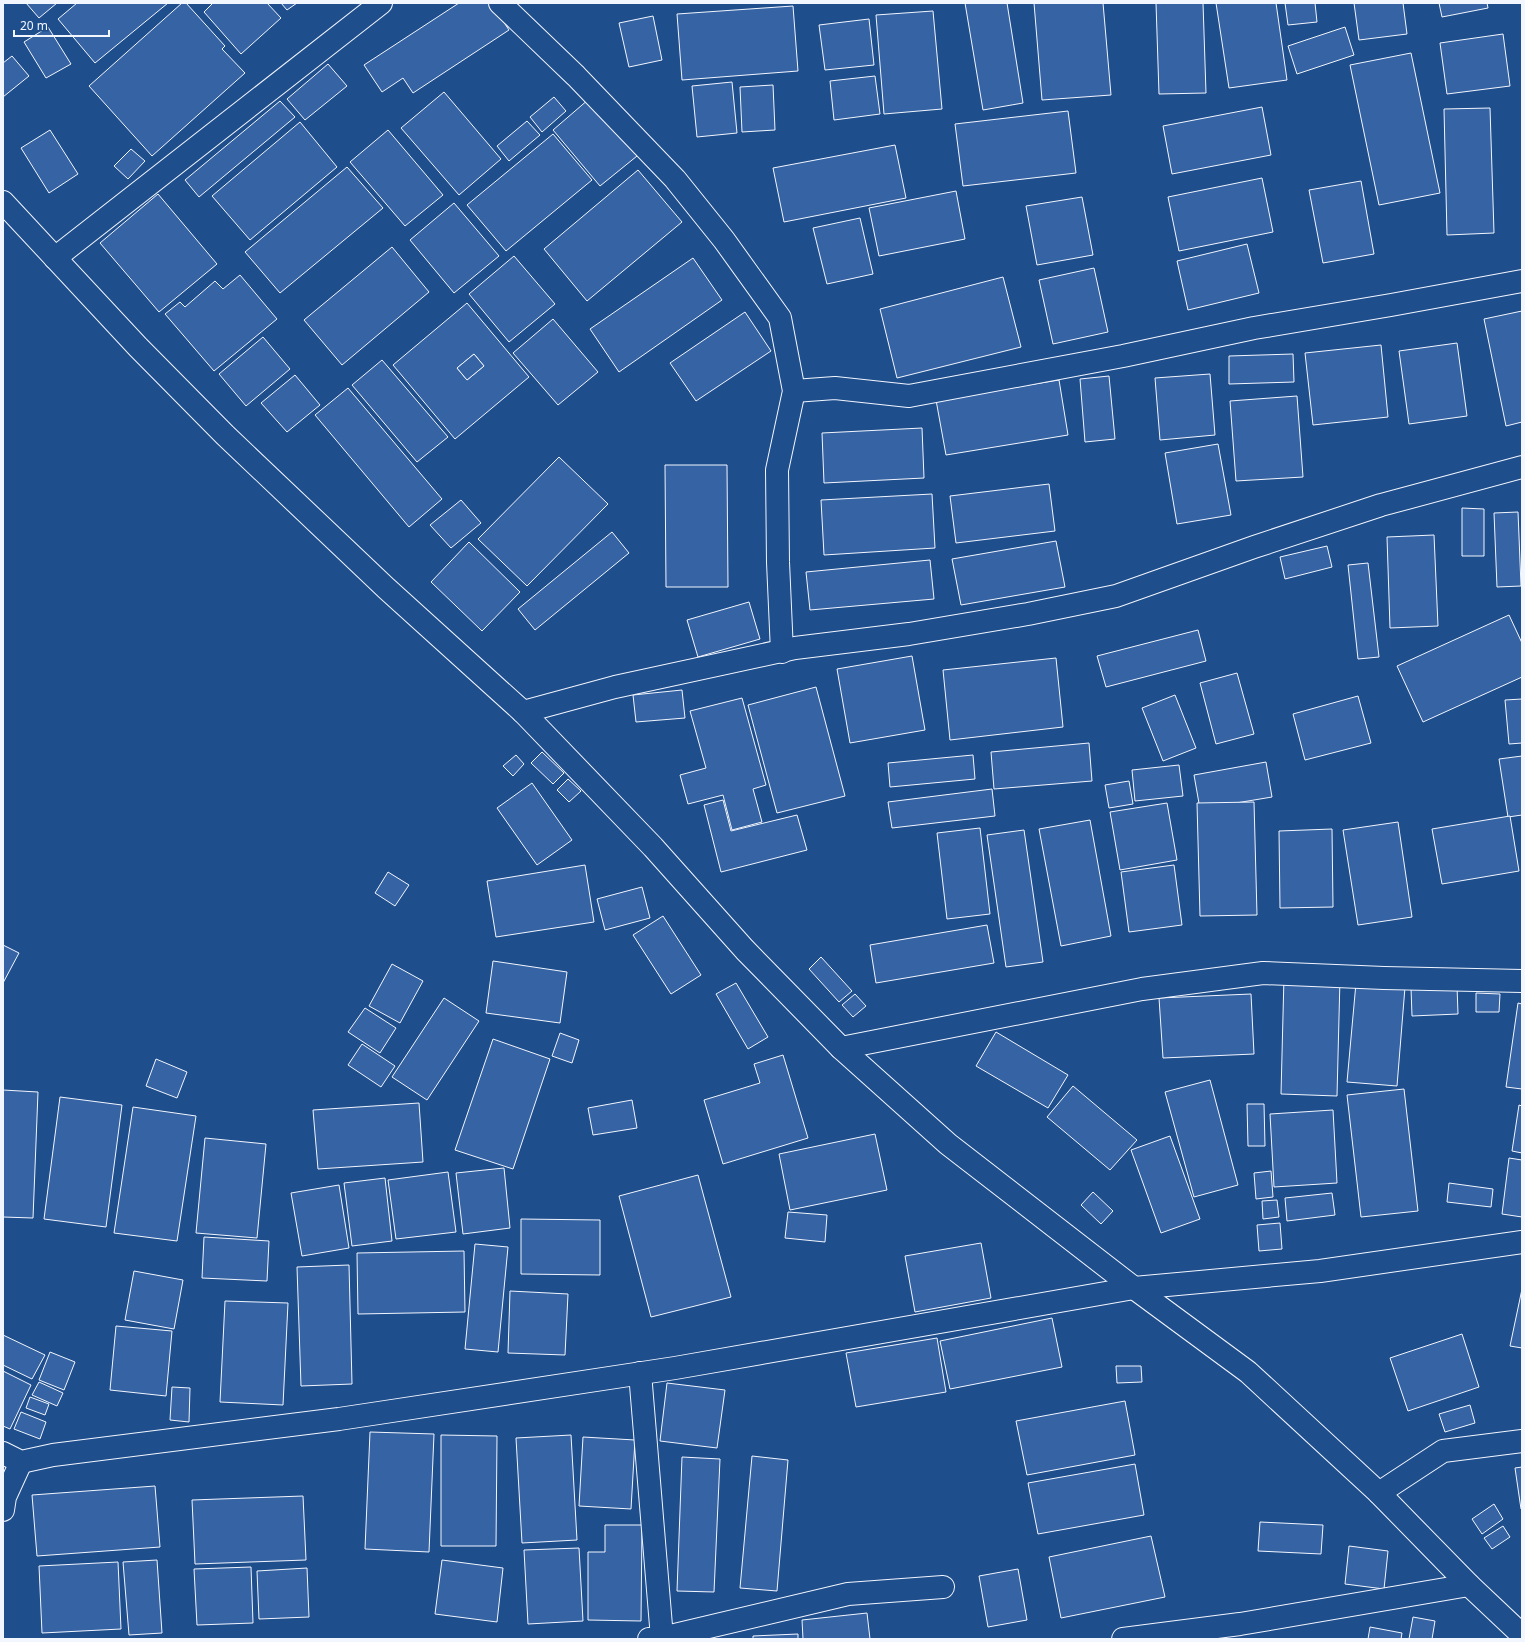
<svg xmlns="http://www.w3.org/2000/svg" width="1525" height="1642" font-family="'Noto Sans',sans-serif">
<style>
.building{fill:#3563a3;stroke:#f2f6ff;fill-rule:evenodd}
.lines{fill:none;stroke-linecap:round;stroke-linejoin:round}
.street-casing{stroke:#f2f6ff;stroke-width:24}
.street{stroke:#1f4e8c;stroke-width:22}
</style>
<rect width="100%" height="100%" fill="#1f4e8c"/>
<g class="building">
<path d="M 26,3 L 57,3 L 39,18 Z"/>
<path d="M 77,3 L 168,3 L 95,63 L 58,19 Z"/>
<path d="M 182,3 L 186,3 L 225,46 L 222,49 L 245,73 L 152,156 L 89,86 Z"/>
<path d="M 213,3 L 267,3 L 281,18 L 241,54 L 204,12 Z"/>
<path d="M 281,3 L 297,3 L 287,10 Z"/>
<path d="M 459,3 L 491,3 L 509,30 L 413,93 L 403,78 L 382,92 L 364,65 Z"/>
<path d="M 965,3 L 1007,3 L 1023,103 L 983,110 Z"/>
<path d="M 1034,3 L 1103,3 L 1111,95 L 1042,100 Z"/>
<path d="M 1156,3 L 1203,3 L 1206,93 L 1159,94 Z"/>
<path d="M 1216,3 L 1276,3 L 1287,80 L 1229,88 Z"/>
<path d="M 1285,3 L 1315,3 L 1317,22 L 1288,25 Z"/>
<path d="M 1354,3 L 1403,3 L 1407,34 L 1359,40 Z"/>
<path d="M 1439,3 L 1487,3 L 1488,8 L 1442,17 Z"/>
<path d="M 793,6 L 798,71 L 682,80 L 677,14 Z"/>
<path d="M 933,11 L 942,109 L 884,114 L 876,15 Z"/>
<path d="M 653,16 L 662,60 L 629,67 L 619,23 Z"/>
<path d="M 869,19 L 874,65 L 825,70 L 819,25 Z"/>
<path d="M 48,27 L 71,64 L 46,78 L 24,42 Z"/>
<path d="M 1345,27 L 1354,55 L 1297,74 L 1288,46 Z"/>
<path d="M 1503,34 L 1510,86 L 1447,94 L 1440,43 Z"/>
<path d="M 1411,53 L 1440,193 L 1379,205 L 1350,65 Z"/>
<path d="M 12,56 L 29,76 L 3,97 L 3,63 Z"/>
<path d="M 328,64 L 347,86 L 305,120 L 287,99 Z"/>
<path d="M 875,76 L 880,114 L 834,120 L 830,81 Z"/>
<path d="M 732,82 L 737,133 L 697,137 L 692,86 Z"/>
<path d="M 773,85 L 775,130 L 742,132 L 740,87 Z"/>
<path d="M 444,92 L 501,159 L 459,195 L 401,128 Z"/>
<path d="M 554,97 L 566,111 L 542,132 L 530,117 Z"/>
<path d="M 589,99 L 637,156 L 600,186 L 553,130 Z"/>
<path d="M 280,101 L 295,117 L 199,197 L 185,180 Z"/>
<path d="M 1262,107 L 1271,155 L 1172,174 L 1163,126 Z"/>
<path d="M 1490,108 L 1494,233 L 1447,235 L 1444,109 Z"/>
<path d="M 1068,111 L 1076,173 L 963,186 L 955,124 Z"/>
<path d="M 527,121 L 540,135 L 509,161 L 497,146 Z"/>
<path d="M 300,122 L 337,167 L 250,240 L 212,196 Z"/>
<path d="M 50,130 L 78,174 L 49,193 L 21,148 Z"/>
<path d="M 388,130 L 443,195 L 405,226 L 350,162 Z"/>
<path d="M 553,134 L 592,180 L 506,251 L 467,205 Z"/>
<path d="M 895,145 L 906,198 L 784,222 L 773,168 Z"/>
<path d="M 131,149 L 145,161 L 128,179 L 114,166 Z"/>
<path d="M 347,167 L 383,208 L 280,293 L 245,252 Z"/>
<path d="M 638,170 L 682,222 L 587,301 L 544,249 Z"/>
<path d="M 1262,178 L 1273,232 L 1179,251 L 1168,197 Z"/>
<path d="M 1361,181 L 1374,254 L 1323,263 L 1309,190 Z"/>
<path d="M 956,191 L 965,239 L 879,256 L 869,208 Z"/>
<path d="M 158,194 L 217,264 L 159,312 L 100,243 Z"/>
<path d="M 1082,197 L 1093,255 L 1037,265 L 1026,206 Z"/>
<path d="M 454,203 L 499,256 L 454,293 L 410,240 Z"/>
<path d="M 860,218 L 873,274 L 827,284 L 813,228 Z"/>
<path d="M 1247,244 L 1259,293 L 1188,310 L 1177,261 Z"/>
<path d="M 392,247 L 429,292 L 342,365 L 304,320 Z"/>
<path d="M 514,256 L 555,304 L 509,342 L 469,294 Z"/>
<path d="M 693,258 L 722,300 L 619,372 L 590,329 Z"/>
<path d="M 1094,268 L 1108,332 L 1053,344 L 1039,280 Z"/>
<path d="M 240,275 L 277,319 L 214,371 L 165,314 L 180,302 L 185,307 L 215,281 L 223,289 Z"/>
<path d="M 1003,277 L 1021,347 L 897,378 L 880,309 Z"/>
<path d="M 467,303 L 529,377 L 455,439 L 393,365 ZM 474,354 L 484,366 L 467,380 L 457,368 Z"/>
<path d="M 1522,311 L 1522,422 L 1506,426 L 1484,319 Z"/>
<path d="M 745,312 L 771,351 L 696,401 L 670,363 Z"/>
<path d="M 553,319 L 598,372 L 558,405 L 513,353 Z"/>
<path d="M 263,337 L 290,369 L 246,406 L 219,374 Z"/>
<path d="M 1457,343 L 1467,416 L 1409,424 L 1399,351 Z"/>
<path d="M 1381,345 L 1388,417 L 1313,425 L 1305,353 Z"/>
<path d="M 474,354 L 484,366 L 467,380 L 457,368 Z"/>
<path d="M 1293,354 L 1294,382 L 1229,384 L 1229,356 Z"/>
<path d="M 382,360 L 448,437 L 417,462 L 352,385 Z"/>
<path d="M 1210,374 L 1215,435 L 1160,440 L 1155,378 Z"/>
<path d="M 295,375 L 320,405 L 287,432 L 261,403 Z"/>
<path d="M 1109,376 L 1115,439 L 1085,442 L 1080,379 Z"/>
<path d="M 1059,380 L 1068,435 L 946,455 L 936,400 Z"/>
<path d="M 348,388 L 442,499 L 409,527 L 315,415 Z"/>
<path d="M 1297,396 L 1303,477 L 1236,481 L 1230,401 Z"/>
<path d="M 922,428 L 924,478 L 824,483 L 822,433 Z"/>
<path d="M 1218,444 L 1231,515 L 1177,524 L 1165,453 Z"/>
<path d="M 559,457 L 608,504 L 527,586 L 478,539 Z"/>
<path d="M 665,465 L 727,465 L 728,587 L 666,587 Z"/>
<path d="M 1049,484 L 1055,531 L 956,543 L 950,496 Z"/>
<path d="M 932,494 L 935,548 L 824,555 L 821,500 Z"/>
<path d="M 461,500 L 481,523 L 451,548 L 430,525 Z"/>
<path d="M 1462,508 L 1484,509 L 1484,556 L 1462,556 Z"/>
<path d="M 1518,512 L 1521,586 L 1497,587 L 1494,513 Z"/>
<path d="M 612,532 L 629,553 L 535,630 L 518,609 Z"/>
<path d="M 1434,535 L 1438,626 L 1390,628 L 1387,537 Z"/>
<path d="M 1056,541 L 1065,587 L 961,605 L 952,559 Z"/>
<path d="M 469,542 L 520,592 L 482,631 L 431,582 Z"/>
<path d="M 1327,546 L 1332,567 L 1285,579 L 1280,557 Z"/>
<path d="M 930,560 L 934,599 L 810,610 L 806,572 Z"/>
<path d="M 1368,563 L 1379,657 L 1358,659 L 1348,565 Z"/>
<path d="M 749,602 L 760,639 L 698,657 L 687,620 Z"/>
<path d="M 1509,615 L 1522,643 L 1522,677 L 1423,722 L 1397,666 Z"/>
<path d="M 1198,630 L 1206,661 L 1106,687 L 1097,656 Z"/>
<path d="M 912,656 L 925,730 L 850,743 L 837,669 Z"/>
<path d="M 1056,658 L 1063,727 L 950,740 L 943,670 Z"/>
<path d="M 1237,673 L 1254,734 L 1216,744 L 1200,683 Z"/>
<path d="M 816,687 L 845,796 L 777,813 L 748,705 Z"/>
<path d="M 682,690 L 685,718 L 636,722 L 633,695 Z"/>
<path d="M 1175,695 L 1196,748 L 1163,761 L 1142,708 Z"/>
<path d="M 1358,696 L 1371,743 L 1305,760 L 1293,714 Z"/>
<path d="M 742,698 L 766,785 L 753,789 L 762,822 L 732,830 L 723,795 L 688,804 L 680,775 L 706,768 L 690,711 Z"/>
<path d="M 1522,699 L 1522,743 L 1509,744 L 1505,700 Z"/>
<path d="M 1089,743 L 1092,781 L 994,789 L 991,752 Z"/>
<path d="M 542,752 L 564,773 L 553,784 L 531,763 Z"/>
<path d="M 516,755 L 524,764 L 513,776 L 503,766 Z"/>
<path d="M 973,755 L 975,779 L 890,787 L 888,763 Z"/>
<path d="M 1522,756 L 1522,815 L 1508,817 L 1499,759 Z"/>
<path d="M 1266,762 L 1272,797 L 1200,809 L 1194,775 Z"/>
<path d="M 1179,765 L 1183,796 L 1135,801 L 1132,770 Z"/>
<path d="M 568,779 L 581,791 L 569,802 L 557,790 Z"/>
<path d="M 1129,781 L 1133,804 L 1109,808 L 1105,785 Z"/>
<path d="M 532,783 L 572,840 L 537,865 L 497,808 Z"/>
<path d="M 992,789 L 995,816 L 892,828 L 888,802 Z"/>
<path d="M 723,800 L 731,831 L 797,815 L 807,850 L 721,872 L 704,805 Z"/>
<path d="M 1254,802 L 1257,915 L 1200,916 L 1197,803 Z"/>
<path d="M 1167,803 L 1177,860 L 1120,870 L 1110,812 Z"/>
<path d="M 1510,816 L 1519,871 L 1442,884 L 1432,829 Z"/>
<path d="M 1090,820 L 1111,936 L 1061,946 L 1039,829 Z"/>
<path d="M 1398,822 L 1412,917 L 1358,925 L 1343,830 Z"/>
<path d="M 980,828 L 990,914 L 947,919 L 937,833 Z"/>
<path d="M 1332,829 L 1333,907 L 1280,908 L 1279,831 Z"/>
<path d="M 1024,830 L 1043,962 L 1006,967 L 987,835 Z"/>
<path d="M 585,865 L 594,922 L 496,937 L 487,881 Z"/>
<path d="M 1174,865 L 1182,925 L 1129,932 L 1121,872 Z"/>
<path d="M 388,872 L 409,885 L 395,906 L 375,893 Z"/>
<path d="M 642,887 L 650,918 L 605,930 L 597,899 Z"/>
<path d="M 663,916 L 701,975 L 671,994 L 633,935 Z"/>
<path d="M 987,925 L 994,963 L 876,983 L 870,945 Z"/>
<path d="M 3,945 L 19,953 L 3,983 Z"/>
<path d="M 821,957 L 852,991 L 839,1002 L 809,969 Z"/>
<path d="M 493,961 L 567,972 L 560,1023 L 486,1013 Z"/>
<path d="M 392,964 L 423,981 L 400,1023 L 369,1006 Z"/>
<path d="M 1284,976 L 1340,978 L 1337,1096 L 1281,1094 Z"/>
<path d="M 736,983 L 768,1037 L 748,1049 L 716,994 Z"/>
<path d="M 1356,983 L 1405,987 L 1397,1086 L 1347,1082 Z"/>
<path d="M 1457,986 L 1458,1014 L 1412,1016 L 1411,988 Z"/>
<path d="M 1476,993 L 1500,994 L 1499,1012 L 1476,1012 Z"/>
<path d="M 855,994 L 866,1006 L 853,1017 L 842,1005 Z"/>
<path d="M 1251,994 L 1254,1054 L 1163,1058 L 1159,998 Z"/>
<path d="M 444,998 L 479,1021 L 427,1100 L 392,1077 Z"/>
<path d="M 1518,1003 L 1522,1004 L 1522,1089 L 1506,1087 Z"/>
<path d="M 365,1008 L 396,1028 L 380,1053 L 348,1032 Z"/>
<path d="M 996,1032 L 1068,1075 L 1048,1108 L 976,1066 Z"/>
<path d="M 560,1033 L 579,1040 L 572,1063 L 552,1056 Z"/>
<path d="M 493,1039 L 550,1059 L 513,1169 L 455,1150 Z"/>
<path d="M 362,1044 L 395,1066 L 381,1087 L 348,1065 Z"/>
<path d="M 783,1055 L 808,1138 L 723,1164 L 704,1100 L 760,1083 L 754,1064 Z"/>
<path d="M 156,1059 L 187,1072 L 177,1098 L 146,1086 Z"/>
<path d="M 1210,1080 L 1238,1185 L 1194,1197 L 1165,1092 Z"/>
<path d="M 1073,1086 L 1137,1140 L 1110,1170 L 1047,1117 Z"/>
<path d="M 1404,1089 L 1418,1211 L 1361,1217 L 1347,1095 Z"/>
<path d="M 3,1090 L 38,1092 L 33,1218 L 3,1217 Z"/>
<path d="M 60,1097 L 122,1105 L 106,1227 L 44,1219 Z"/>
<path d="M 632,1100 L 637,1128 L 593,1135 L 588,1108 Z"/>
<path d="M 419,1103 L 423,1162 L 318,1169 L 313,1110 Z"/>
<path d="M 1247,1104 L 1264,1104 L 1265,1146 L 1248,1146 Z"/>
<path d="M 1519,1105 L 1522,1106 L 1522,1153 L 1512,1151 Z"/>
<path d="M 133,1107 L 196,1116 L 177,1241 L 114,1233 Z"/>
<path d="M 1333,1110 L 1337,1183 L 1274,1187 L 1270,1114 Z"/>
<path d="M 875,1134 L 887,1190 L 790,1210 L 779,1154 Z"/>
<path d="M 1170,1136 L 1200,1219 L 1161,1233 L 1131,1150 Z"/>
<path d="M 205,1138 L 266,1144 L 257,1238 L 196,1233 Z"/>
<path d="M 1509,1158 L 1522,1160 L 1522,1217 L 1502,1214 Z"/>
<path d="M 504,1168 L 510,1228 L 463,1234 L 456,1173 Z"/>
<path d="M 1271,1171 L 1273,1197 L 1256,1199 L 1254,1173 Z"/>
<path d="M 448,1172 L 456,1232 L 396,1239 L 388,1180 Z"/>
<path d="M 698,1175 L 731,1297 L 651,1317 L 619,1196 Z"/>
<path d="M 385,1178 L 392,1241 L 352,1246 L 344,1183 Z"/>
<path d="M 1449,1183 L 1493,1189 L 1491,1207 L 1447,1202 Z"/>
<path d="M 339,1185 L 349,1248 L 302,1256 L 291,1193 Z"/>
<path d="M 1093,1192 L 1113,1211 L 1101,1224 L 1081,1205 Z"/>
<path d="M 1332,1193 L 1335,1215 L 1287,1221 L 1285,1198 Z"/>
<path d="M 1277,1200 L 1279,1217 L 1263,1219 L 1262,1201 Z"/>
<path d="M 788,1212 L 827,1215 L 825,1242 L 785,1238 Z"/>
<path d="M 521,1219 L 600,1220 L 600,1275 L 521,1274 Z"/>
<path d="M 1280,1223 L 1282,1249 L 1259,1251 L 1257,1225 Z"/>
<path d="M 204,1237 L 269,1241 L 267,1281 L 202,1278 Z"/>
<path d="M 981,1243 L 991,1298 L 915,1312 L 905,1256 Z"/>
<path d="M 475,1244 L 508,1247 L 498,1352 L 465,1349 Z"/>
<path d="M 464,1251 L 465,1312 L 358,1314 L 357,1253 Z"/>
<path d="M 349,1265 L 352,1384 L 301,1386 L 297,1267 Z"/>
<path d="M 134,1271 L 183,1280 L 174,1329 L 125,1320 Z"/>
<path d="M 1522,1289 L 1522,1348 L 1510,1346 Z"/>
<path d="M 510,1291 L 568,1294 L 565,1355 L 508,1353 Z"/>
<path d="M 225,1301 L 288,1303 L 283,1405 L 220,1402 Z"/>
<path d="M 1052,1318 L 1062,1367 L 950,1389 L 940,1341 Z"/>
<path d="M 116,1326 L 172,1331 L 166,1396 L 110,1390 Z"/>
<path d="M 1462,1334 L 1479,1387 L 1408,1411 L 1390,1358 Z"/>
<path d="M 3,1335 L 45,1355 L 32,1379 L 3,1365 Z"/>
<path d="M 937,1338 L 946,1392 L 856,1407 L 846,1353 Z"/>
<path d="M 50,1352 L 75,1362 L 64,1390 L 39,1380 Z"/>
<path d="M 1116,1366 L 1141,1366 L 1142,1382 L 1117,1383 Z"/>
<path d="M 3,1371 L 31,1385 L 10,1429 L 3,1426 Z"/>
<path d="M 39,1382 L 63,1393 L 57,1406 L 32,1395 Z"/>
<path d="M 667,1383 L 725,1390 L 717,1448 L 660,1441 Z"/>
<path d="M 172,1387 L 190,1388 L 189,1422 L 170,1420 Z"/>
<path d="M 30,1397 L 49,1404 L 45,1415 L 26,1408 Z"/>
<path d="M 1125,1401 L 1135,1455 L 1027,1475 L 1016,1421 Z"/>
<path d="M 1470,1405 L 1475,1423 L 1445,1432 L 1439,1414 Z"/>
<path d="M 21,1412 L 46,1422 L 40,1439 L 14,1429 Z"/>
<path d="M 370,1432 L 434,1434 L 429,1552 L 365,1549 Z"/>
<path d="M 441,1435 L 497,1436 L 496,1546 L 441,1546 Z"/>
<path d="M 571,1435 L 577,1540 L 522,1543 L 516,1438 Z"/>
<path d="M 583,1437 L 635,1440 L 631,1509 L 579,1506 Z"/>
<path d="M 752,1456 L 788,1460 L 777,1591 L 740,1588 Z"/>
<path d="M 682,1457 L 720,1459 L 714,1592 L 677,1591 Z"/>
<path d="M 1135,1464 L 1144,1515 L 1038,1534 L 1028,1483 Z"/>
<path d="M 1522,1467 L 1522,1508 L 1521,1509 L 1515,1468 Z"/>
<path d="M 155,1486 L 160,1547 L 37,1556 L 32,1495 Z"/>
<path d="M 303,1496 L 306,1560 L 195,1564 L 192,1500 Z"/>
<path d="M 1494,1504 L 1503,1519 L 1482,1534 L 1472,1519 Z"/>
<path d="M 1260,1522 L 1323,1525 L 1321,1554 L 1258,1551 Z"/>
<path d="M 605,1525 L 642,1525 L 641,1621 L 588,1620 L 588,1552 L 605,1552 Z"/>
<path d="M 1503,1526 L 1510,1537 L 1492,1549 L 1484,1538 Z"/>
<path d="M 1151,1536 L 1165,1597 L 1061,1618 L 1049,1557 Z"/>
<path d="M 1349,1546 L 1388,1551 L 1384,1589 L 1345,1584 Z"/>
<path d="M 579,1548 L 583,1621 L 528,1624 L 524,1550 Z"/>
<path d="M 157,1560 L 162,1633 L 129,1635 L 123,1562 Z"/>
<path d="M 442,1560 L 503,1568 L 497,1622 L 435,1614 Z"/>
<path d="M 118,1562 L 121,1629 L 42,1633 L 39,1566 Z"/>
<path d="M 251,1567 L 253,1623 L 197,1625 L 194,1569 Z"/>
<path d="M 307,1568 L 309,1617 L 259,1619 L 257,1571 Z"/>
<path d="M 1018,1569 L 1027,1620 L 988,1627 L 979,1576 Z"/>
<path d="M 867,1613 L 870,1639 L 803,1639 L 802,1620 Z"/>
<path d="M 1413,1617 L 1435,1621 L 1432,1639 L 1409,1639 Z"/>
<path d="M 1370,1627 L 1402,1633 L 1401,1639 L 1368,1639 Z"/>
<path d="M 798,1634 L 798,1639 L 753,1639 L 753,1636 Z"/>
</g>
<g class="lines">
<g class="street-casing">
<g id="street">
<path d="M 500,3 L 576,76 L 675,179 L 724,240 L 780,318 L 794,391 L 777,470 L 778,562 L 782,652"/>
<path d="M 3,202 L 138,347 L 225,435 L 386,588 L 523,712 L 653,847 L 745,950 L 841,1048 L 948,1144 L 1134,1288 L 1248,1372 L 1379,1493 L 1469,1585 L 1522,1635"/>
<path d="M 55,258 L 381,3"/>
<path d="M 794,391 L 835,388 L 909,396 L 1123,356 L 1254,328 L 1391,305 L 1522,281"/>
<path d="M 523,712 L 615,687 L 795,648 L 909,634 L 1028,614 L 1116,596 L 1254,547 L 1381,505 L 1522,467"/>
<path d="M 841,1048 L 1142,989 L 1263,973 L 1384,978 L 1522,981"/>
<path d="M 640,1373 L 662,1638"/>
<path d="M 3,1453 L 21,1462 L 53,1455 L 339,1419 L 675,1368 L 1134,1288 L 1320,1271 L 1522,1242"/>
<path d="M 1379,1493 L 1443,1451 L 1522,1441"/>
<path d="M 3,1510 L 5,1497 L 21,1462"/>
<path d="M 649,1639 L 662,1638 L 848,1594 L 943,1587"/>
<path d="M 1123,1639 L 1240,1624 L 1469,1585"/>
</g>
</g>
<use href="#street" class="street"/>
</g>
<rect width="1525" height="1642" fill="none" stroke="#f2f6ff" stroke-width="8"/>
<path d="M14 30v6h95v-6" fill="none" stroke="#f2f6ff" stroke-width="2"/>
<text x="20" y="30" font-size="12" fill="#f2f6ff" stroke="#1f4e8c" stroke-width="3" paint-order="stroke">20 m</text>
</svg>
